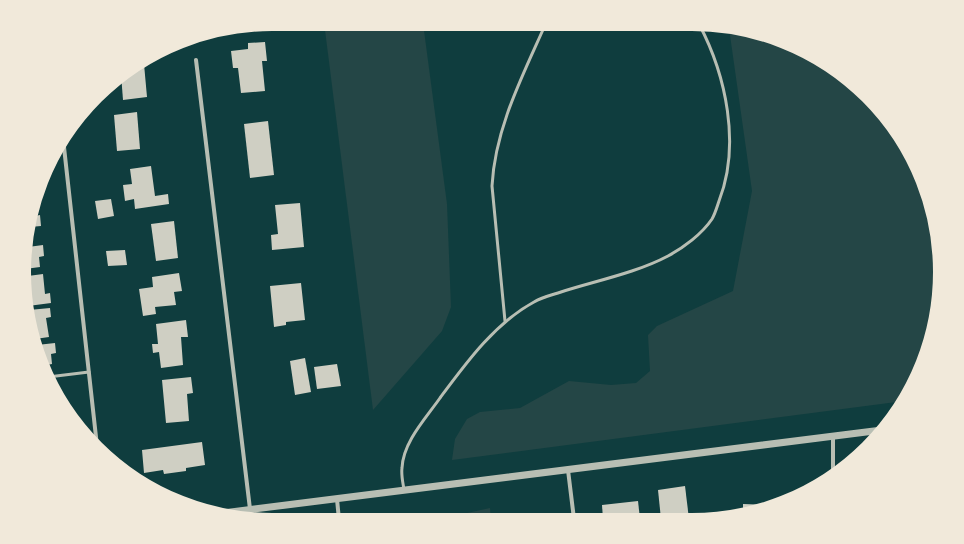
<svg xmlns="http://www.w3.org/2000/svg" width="964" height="544" font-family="'Work Sans',sans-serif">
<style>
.green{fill:#244646}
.building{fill:#cfcfc3}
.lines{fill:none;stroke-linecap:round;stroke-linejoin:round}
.service{stroke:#b8beb3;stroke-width:3}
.minor{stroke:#b8beb3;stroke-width:4}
.tertiary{stroke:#b8beb3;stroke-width:7}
.rim{fill:none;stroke:#f1e9da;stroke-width:2}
</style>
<rect width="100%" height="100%" fill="#0f3d3e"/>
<g class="green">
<path d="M 387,23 L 423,23 L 447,204 L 451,307 L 442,331 L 373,410 L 325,30 Z"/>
<path d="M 729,28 L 772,36 L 817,56 L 890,121 L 933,208 L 939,305 L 908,397 L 904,401 L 452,460 L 455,439 L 467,419 L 480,412 L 520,408 L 569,381 L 611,385 L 636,383 L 650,371 L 648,335 L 657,326 L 733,291 L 752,191 Z"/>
<path d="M 490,508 L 491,520 L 435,520 Z"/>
</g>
<g class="building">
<path d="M 265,42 L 267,61 L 262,61 L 265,91 L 241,93 L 238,68 L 233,68 L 231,51 L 248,49 L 248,43 Z"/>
<path d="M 140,64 L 144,64 L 147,97 L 123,100 L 121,74 Z"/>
<path d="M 137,112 L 140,149 L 117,151 L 114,115 Z"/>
<path d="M 268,121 L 274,175 L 250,178 L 244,124 Z"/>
<path d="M 151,166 L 155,196 L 168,194 L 169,204 L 135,209 L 134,199 L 125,201 L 123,185 L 132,184 L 130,169 Z"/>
<path d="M 111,199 L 114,216 L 98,219 L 95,201 Z"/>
<path d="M 300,203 L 304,247 L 272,250 L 271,235 L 278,234 L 275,205 Z"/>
<path d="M 33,204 L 35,216 L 40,215 L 41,226 L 30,227 Z"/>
<path d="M 174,221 L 178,258 L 156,261 L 151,224 Z"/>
<path d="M 43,245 L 44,256 L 39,257 L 40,267 L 25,269 L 28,247 Z"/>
<path d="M 125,250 L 127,265 L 108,266 L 106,251 Z"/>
<path d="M 179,273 L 182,291 L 174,292 L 176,305 L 155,307 L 156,314 L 143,316 L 139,289 L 153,287 L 152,277 Z"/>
<path d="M 43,274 L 45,294 L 50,293 L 51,303 L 28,306 L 24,284 L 29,283 L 28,276 Z"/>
<path d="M 301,283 L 305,320 L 286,322 L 286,325 L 274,327 L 270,286 Z"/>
<path d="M 50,308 L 51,317 L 46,318 L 49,337 L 35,339 L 29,310 Z"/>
<path d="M 186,320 L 188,337 L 181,337 L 183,365 L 161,368 L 159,352 L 153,353 L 152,344 L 158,344 L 156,324 Z"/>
<path d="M 55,343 L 56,353 L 51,354 L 52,364 L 42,366 L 37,345 Z"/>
<path d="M 305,358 L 311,392 L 295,395 L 290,361 Z"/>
<path d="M 337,364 L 341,386 L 317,389 L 314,367 Z"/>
<path d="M 191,377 L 193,393 L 187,394 L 189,421 L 166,423 L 162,380 Z"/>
<path d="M 202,442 L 205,465 L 186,468 L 186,471 L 164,474 L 163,470 L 144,473 L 142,450 Z"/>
<path d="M 685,486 L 689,519 L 661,519 L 658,490 Z"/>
<path d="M 638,501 L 640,519 L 603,519 L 602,505 Z"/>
<path d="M 743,504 L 768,505 L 768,509 L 743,515 Z"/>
</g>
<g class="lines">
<g class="service">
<path d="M 505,321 L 492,186 C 495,128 523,75 546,23"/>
<path d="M 48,377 L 89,372"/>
<path d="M 404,490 C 403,483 401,475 402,468 C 403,442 426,418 440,398 C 466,363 495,323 534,302 C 542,297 552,295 561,292 C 595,281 636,273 668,256 C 683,248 702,234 712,219 C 715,214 717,207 719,201 C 741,145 726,75 699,24"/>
</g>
<g class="minor">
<path d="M 196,60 L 250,509"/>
<path d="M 63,138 L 97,446"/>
<path d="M 833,436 L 833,477"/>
<path d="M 568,470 L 574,519"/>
<path d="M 337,499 L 339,520"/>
</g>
<path class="tertiary" d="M 215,514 L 882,430"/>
</g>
<path d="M0 0H964V544H0ZM272 30H692A242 242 0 0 1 934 272V272A242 242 0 0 1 692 514H272A242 242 0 0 1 30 272V272A242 242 0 0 1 272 30Z" fill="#f1e9da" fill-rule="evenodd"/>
<path class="rim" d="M272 30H692A242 242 0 0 1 934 272V272A242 242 0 0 1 692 514H272A242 242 0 0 1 30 272V272A242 242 0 0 1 272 30Z"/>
</svg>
